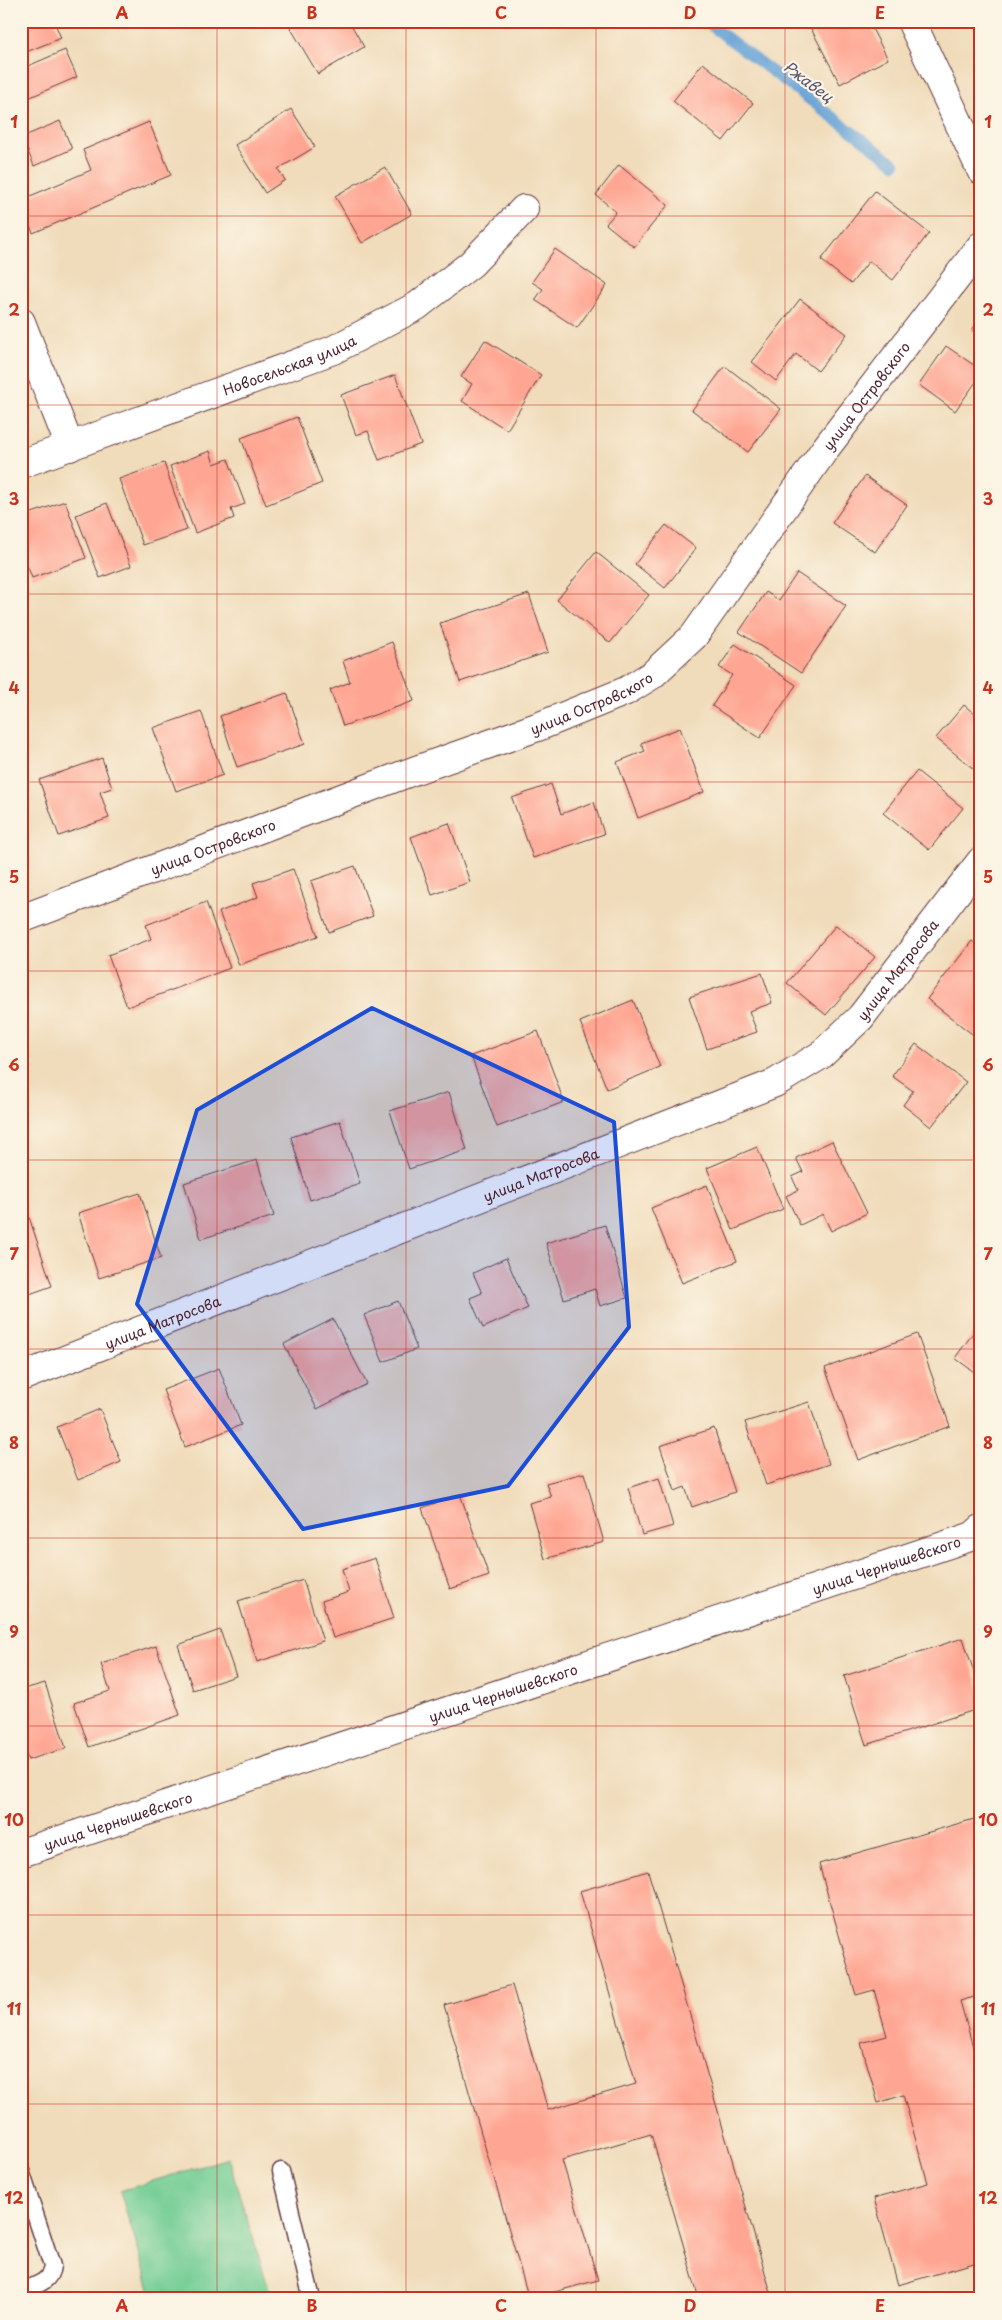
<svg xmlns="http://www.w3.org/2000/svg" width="1002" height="2320" font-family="'Playpen Sans',sans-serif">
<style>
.green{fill:#73cd94;stroke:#5e7660}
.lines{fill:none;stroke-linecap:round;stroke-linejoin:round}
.stream{stroke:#65a1d6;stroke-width:11}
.building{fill:#fea693}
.service-casing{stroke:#633b40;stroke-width:19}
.minor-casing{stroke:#633b40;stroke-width:30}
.service{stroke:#fff;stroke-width:16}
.minor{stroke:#fff;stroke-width:28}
.marked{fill:#1d4ed8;fill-opacity:0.2;stroke:#1d4ed8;stroke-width:4;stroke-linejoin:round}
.grid{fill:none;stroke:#c8321e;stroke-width:1;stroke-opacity:0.55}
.labels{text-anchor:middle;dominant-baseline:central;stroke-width:4.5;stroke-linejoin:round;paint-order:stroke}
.street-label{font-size:14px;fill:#4a1f2b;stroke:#fcf5e5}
.water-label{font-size:15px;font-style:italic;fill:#55536f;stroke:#fcf5e5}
.neatline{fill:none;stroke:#c8321e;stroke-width:2}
.grid-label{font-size:16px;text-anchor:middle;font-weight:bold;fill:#c8321e}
</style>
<rect width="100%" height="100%" fill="#fcf5e5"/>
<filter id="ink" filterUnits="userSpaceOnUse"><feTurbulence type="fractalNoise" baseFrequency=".02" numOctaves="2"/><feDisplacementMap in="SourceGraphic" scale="10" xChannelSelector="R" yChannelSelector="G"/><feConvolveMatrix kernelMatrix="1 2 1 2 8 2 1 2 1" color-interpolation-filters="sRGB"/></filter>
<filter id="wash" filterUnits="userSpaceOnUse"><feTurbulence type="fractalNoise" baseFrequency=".0096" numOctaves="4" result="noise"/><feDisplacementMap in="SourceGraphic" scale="20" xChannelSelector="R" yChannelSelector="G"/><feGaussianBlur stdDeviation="1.12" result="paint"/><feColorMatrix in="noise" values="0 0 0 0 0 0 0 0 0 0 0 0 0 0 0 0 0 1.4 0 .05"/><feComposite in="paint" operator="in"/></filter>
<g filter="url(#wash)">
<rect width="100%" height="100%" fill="#f0dbba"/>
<path class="green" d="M 228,2158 L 272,2299 L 153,2299 L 120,2191 Z"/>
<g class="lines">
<path class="stream" d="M 705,21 L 895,164"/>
</g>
<g id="blocks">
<g class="building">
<path d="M 21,21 L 54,21 L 61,38 L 21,54 Z"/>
<path d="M 299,21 L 349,21 L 364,47 L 318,74 L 290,27 Z"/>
<path d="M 807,21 L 868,21 L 888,59 L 840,84 Z"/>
<path d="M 65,50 L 77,77 L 21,101 L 21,69 Z"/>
<path d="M 703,63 L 753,103 L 723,141 L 673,101 Z"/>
<path d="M 291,109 L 315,147 L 278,169 L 285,180 L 265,193 L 235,145 Z"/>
<path d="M 60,121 L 72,149 L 34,166 L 22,137 Z"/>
<path d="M 149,122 L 171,175 L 33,233 L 21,207 L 21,200 L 91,170 L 83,150 Z"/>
<path d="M 619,165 L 668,205 L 634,247 L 606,224 L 616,212 L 596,195 Z"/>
<path d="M 385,167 L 412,214 L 362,243 L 335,196 Z"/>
<path d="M 875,191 L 929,233 L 893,280 L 869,261 L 851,284 L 821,260 Z"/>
<path d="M 555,249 L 607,285 L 577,328 L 535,300 L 543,289 L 532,282 Z"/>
<path d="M 800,299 L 847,334 L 818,371 L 796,354 L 776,381 L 752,362 Z"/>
<path d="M 981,317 L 981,336 L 972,330 Z"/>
<path d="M 485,340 L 541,375 L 507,430 L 462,401 L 472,384 L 461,377 Z"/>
<path d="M 981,343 L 981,356 L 974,351 Z"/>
<path d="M 946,346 L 981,370 L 981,375 L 955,411 L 919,385 Z"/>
<path d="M 725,366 L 781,409 L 748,452 L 692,410 Z"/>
<path d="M 395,375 L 421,444 L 379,460 L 368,431 L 356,435 L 341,395 Z"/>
<path d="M 297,417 L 322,483 L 266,505 L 241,438 Z"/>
<path d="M 210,451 L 214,464 L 228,459 L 245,504 L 231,509 L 234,518 L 195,533 L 170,466 Z"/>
<path d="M 164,463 L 187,530 L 143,545 L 119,479 Z"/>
<path d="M 865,476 L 907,505 L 875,552 L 832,523 Z"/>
<path d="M 65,501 L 86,558 L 32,578 L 21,549 L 21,517 Z"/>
<path d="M 107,503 L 131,566 L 100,578 L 76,515 Z"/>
<path d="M 666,525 L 696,548 L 665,588 L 635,564 Z"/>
<path d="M 596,552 L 649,595 L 610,643 L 557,600 Z"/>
<path d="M 797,573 L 846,606 L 801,673 L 739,632 L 766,592 L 779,600 Z"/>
<path d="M 529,594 L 548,652 L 460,682 L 440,623 Z"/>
<path d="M 392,642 L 414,701 L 343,726 L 330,690 L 350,682 L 343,661 Z"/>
<path d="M 735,644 L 796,685 L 760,738 L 712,706 L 732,675 L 719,667 Z"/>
<path d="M 287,693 L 305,744 L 237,767 L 220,716 Z"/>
<path d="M 964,705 L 981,719 L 981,775 L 936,738 Z"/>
<path d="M 201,711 L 223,775 L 176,791 L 153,728 Z"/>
<path d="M 680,728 L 704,792 L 638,818 L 617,762 L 645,751 L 641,743 Z"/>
<path d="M 102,758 L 112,788 L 100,792 L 109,818 L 59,836 L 39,780 Z"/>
<path d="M 917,771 L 963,808 L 929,850 L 883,813 Z"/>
<path d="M 551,784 L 561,814 L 594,802 L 604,834 L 533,858 L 512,798 Z"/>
<path d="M 449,823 L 470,882 L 432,895 L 411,837 Z"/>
<path d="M 355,866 L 373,916 L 329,932 L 311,881 Z"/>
<path d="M 293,869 L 318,936 L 239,965 L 219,912 L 258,897 L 253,883 Z"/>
<path d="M 206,902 L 230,968 L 127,1007 L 108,955 L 151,939 L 146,925 Z"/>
<path d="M 836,925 L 875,957 L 826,1015 L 787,983 Z"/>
<path d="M 972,941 L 981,948 L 981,1041 L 927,999 Z"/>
<path d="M 762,973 L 772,1003 L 749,1011 L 757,1032 L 707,1049 L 689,997 Z"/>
<path d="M 633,1000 L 660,1067 L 607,1089 L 580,1022 Z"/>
<path d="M 538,1031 L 564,1102 L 497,1127 L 471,1056 Z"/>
<path d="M 916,1044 L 966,1082 L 931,1127 L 903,1105 L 913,1091 L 892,1076 Z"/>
<path d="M 449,1092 L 467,1150 L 409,1169 L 390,1111 Z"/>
<path d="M 340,1121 L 360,1184 L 310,1200 L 291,1137 Z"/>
<path d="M 832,1141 L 867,1213 L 831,1231 L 823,1214 L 800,1225 L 786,1196 L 798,1190 L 792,1177 L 803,1172 L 796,1158 Z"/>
<path d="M 757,1147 L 783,1209 L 733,1230 L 707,1168 Z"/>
<path d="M 257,1160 L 274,1216 L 201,1239 L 184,1183 Z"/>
<path d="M 707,1185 L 737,1261 L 682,1283 L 651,1208 Z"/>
<path d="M 140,1193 L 161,1258 L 99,1278 L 78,1213 Z"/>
<path d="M 23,1199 L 52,1286 L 21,1297 L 21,1200 Z"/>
<path d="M 605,1225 L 627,1298 L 600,1306 L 595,1289 L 564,1299 L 546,1243 Z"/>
<path d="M 506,1258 L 528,1308 L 483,1328 L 470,1298 L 482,1293 L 473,1273 Z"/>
<path d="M 398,1301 L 417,1349 L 383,1362 L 364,1315 Z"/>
<path d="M 333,1319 L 367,1384 L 317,1409 L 284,1344 Z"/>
<path d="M 981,1322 L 981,1377 L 955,1358 Z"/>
<path d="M 917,1334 L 950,1426 L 858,1460 L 825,1368 Z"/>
<path d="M 219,1368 L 241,1425 L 185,1447 L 163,1390 Z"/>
<path d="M 809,1402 L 829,1464 L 766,1485 L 745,1422 Z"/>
<path d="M 100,1409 L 121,1462 L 78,1480 L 57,1427 Z"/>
<path d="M 714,1428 L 735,1492 L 692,1507 L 685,1487 L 675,1491 L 660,1446 Z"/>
<path d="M 584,1473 L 604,1542 L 545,1559 L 529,1503 L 551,1497 L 546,1483 Z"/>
<path d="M 659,1478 L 673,1526 L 642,1535 L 628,1488 Z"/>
<path d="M 460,1494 L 489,1576 L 450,1589 L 422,1508 Z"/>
<path d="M 375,1558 L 394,1618 L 333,1638 L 322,1601 L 349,1592 L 342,1569 Z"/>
<path d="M 303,1580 L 323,1641 L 257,1662 L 238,1601 Z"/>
<path d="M 220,1630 L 236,1676 L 193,1690 L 178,1645 Z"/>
<path d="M 963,1638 L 981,1694 L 981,1708 L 866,1745 L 844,1676 Z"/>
<path d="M 156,1646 L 180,1715 L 89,1747 L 74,1703 L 110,1691 L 101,1664 Z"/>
<path d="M 45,1683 L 66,1748 L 28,1760 L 21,1739 L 21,1690 Z"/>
<path d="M 981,1817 L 981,1995 L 960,2001 L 981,2075 L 981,2261 L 898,2285 L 874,2198 L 928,2183 L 903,2095 L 878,2103 L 861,2043 L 887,2036 L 874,1990 L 856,1995 L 819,1864 Z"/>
<path d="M 648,1871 L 771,2293 L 753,2299 L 699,2299 L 651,2134 L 562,2160 L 598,2280 L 529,2299 L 444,2005 L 512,1985 L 548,2110 L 636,2084 L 580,1891 Z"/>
</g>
</g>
</g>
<g filter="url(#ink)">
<use href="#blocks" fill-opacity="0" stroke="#633b40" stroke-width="1"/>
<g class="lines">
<g class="service-casing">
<g id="service">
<path d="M 21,2171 L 52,2266 C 50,2283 36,2285 21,2291"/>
<path d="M 281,2171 L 312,2299"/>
</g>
</g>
<g class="minor-casing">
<g id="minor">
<path d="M 911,21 L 981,170"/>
<path d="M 21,322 L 70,447"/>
<path id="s1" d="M 21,464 L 333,350 L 417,306 L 471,264 L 524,209"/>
<path id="s2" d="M 21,919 L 416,770 L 540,726 L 626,691 L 652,675 L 694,636 L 825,449 L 981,246"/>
<path id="s3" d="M 21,1377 L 775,1083 L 821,1055 L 861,1017 L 981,861"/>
<path id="s4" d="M 21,1853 L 973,1536 L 981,1529"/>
</g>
</g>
<use href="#service" class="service"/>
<use href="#minor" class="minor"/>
</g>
</g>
<path class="marked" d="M 372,1008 L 614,1122 L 629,1327 L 508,1486 L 303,1529 L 137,1304 L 197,1110 Z"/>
<path class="grid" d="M 217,21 L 217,2299M 406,21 L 406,2299M 596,21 L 596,2299M 785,21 L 785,2299M 21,216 L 981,216M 21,405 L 981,405M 21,594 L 981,594M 21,782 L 981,782M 21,971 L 981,971M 21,1160 L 981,1160M 21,1349 L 981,1349M 21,1538 L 981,1538M 21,1726 L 981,1726M 21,1915 L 981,1915M 21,2104 L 981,2104"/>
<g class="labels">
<g class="street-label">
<text stroke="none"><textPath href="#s1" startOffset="286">Новосельская улица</textPath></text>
<text stroke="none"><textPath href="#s2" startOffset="1030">улица Островского</textPath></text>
<text stroke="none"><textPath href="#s2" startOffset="610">улица Островского</textPath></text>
<text stroke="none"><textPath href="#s2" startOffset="205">улица Островского</textPath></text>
<text stroke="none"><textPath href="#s3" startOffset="978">улица Матросова</textPath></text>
<text stroke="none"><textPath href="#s3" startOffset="558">улица Матросова</textPath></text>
<text stroke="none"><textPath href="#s3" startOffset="152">улица Матросова</textPath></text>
<text stroke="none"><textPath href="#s4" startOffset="912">улица Чернышевского</textPath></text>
<text stroke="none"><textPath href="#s4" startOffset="508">улица Чернышевского</textPath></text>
<text stroke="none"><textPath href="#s4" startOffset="102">улица Чернышевского</textPath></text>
</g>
<g class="water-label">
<text transform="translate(809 81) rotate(37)">Ржавец</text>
</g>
</g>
<rect width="1002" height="2320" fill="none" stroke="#fcf5e5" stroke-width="55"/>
<rect x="28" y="28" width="946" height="2264" class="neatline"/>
<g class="grid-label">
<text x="122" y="19">A</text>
<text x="312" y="19">B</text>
<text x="501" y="19">C</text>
<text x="690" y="19">D</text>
<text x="880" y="19">E</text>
<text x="14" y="128">1</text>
<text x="988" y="128">1</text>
<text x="14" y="316">2</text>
<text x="988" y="316">2</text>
<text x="14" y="505">3</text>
<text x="988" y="505">3</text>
<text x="14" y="694">4</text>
<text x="988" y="694">4</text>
<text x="14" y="883">5</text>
<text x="988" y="883">5</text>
<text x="14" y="1071">6</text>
<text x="988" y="1071">6</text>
<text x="14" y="1260">7</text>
<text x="988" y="1260">7</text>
<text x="14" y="1449">8</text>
<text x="988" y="1449">8</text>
<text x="14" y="1638">9</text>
<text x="988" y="1638">9</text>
<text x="14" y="1826">10</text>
<text x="988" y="1826">10</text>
<text x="14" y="2015">11</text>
<text x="988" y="2015">11</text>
<text x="14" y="2204">12</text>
<text x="988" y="2204">12</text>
<text x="122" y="2312">A</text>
<text x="312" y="2312">B</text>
<text x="501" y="2312">C</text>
<text x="690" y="2312">D</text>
<text x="880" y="2312">E</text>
</g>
</svg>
